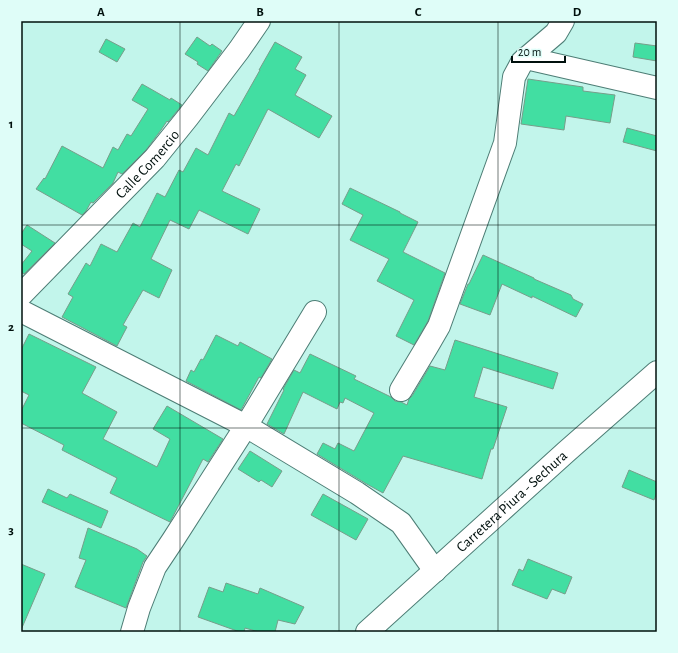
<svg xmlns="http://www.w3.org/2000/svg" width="678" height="653" font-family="'Alegreya Sans',sans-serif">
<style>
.building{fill:#42dea2;stroke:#769e8a}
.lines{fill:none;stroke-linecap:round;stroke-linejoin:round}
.minor-casing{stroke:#4d7d75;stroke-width:24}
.major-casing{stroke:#4d7d75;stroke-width:24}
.minor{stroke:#fff;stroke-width:22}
.major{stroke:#fff;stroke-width:22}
.grid{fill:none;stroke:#00100d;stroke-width:1;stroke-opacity:0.55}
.labels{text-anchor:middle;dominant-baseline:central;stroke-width:3.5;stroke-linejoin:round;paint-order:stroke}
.street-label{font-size:15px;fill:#00100d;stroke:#dffdf8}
.neatline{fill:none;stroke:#00100d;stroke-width:1.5}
.grid-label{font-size:13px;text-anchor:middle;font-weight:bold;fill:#00100d}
</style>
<rect width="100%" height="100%" fill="#c2f5eb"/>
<g class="building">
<path d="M 197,37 L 210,46 L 212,44 L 222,51 L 208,71 L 197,64 L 198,62 L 185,54 Z"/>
<path d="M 106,39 L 125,49 L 117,62 L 99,52 Z"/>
<path d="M 275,42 L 302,57 L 295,69 L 306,75 L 295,95 L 332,116 L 319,138 L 268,109 L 239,166 L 236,164 L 222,191 L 260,209 L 248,234 L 199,210 L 189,229 L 170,220 L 151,259 L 172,270 L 159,298 L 143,290 L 123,325 L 127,327 L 117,346 L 62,317 L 73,297 L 68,294 L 86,263 L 90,266 L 101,244 L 117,252 L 133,223 L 140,227 L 157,193 L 165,197 L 179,170 L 183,172 L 196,148 L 208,155 L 229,113 L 234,116 L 260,70 L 259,70 Z"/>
<path d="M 635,43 L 657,46 L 657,61 L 633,57 Z"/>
<path d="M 528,79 L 583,87 L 583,91 L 615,95 L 610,123 L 566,116 L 564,130 L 521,124 Z"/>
<path d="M 142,84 L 170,100 L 171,98 L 182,105 L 168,122 L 167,121 L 161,130 L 146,150 L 122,174 L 118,172 L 113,183 L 93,203 L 91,202 L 86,211 L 82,215 L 36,189 L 44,178 L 45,179 L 62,146 L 103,168 L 113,147 L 118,150 L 127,134 L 131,136 L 148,109 L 132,100 Z"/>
<path d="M 627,128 L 657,136 L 657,151 L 623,142 Z"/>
<path d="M 350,188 L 400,212 L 400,213 L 418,222 L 403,252 L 445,273 L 428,321 L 414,345 L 396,336 L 414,300 L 377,281 L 389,259 L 350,240 L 363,215 L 342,204 Z"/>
<path d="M 27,225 L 55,243 L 24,274 L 21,272 L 21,265 L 32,251 L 21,244 L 21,234 Z"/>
<path d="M 483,255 L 534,278 L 534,279 L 571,295 L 573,299 L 583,304 L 576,317 L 532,296 L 532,298 L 502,284 L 490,315 L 460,304 L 468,284 L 469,284 Z"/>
<path d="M 29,334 L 96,367 L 82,393 L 117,412 L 103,439 L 157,467 L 170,439 L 153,429 L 167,406 L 223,439 L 208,462 L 203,459 L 170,522 L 110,493 L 117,478 L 62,450 L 64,445 L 21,423 L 21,411 L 29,395 L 21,391 L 21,350 Z"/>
<path d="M 216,335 L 238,346 L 240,342 L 272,359 L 261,378 L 259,377 L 241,410 L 186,381 L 191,370 L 194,372 L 201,359 L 203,360 Z"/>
<path d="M 455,340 L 558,373 L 553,389 L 483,367 L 474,397 L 507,407 L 493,449 L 491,449 L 482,479 L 403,456 L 383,493 L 365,483 L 317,454 L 323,443 L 335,449 L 338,443 L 354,451 L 374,413 L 345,398 L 343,403 L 340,402 L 337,409 L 303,392 L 284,434 L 267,424 L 284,390 L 283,389 L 294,370 L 300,373 L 310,354 L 356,376 L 354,379 L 391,397 L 395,401 L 401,402 L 407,405 L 409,399 L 412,396 L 430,366 L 445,370 Z"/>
<path d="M 250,451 L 282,471 L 272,487 L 261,480 L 259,482 L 238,469 Z"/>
<path d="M 629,470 L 657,482 L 657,492 L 654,500 L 622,487 Z"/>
<path d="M 48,489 L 67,498 L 70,494 L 108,511 L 101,528 L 42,502 Z"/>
<path d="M 323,494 L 368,519 L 356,540 L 311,515 Z"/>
<path d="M 88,528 L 137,549 L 147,556 L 143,562 L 126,608 L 75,587 L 86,560 L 79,558 Z"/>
<path d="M 528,559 L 572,577 L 565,594 L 552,589 L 547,599 L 512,585 L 519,569 L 523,571 Z"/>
<path d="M 21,564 L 45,574 L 21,630 Z"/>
<path d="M 226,583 L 258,594 L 260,588 L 304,607 L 295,624 L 278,620 L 275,632 L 259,632 L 245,628 L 244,632 L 240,632 L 198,617 L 209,587 L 223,592 Z"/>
</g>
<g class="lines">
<g class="minor-casing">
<g id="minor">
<path d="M 526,58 L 657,88"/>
<path id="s1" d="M 21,295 L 155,158 L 188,117 L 239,50 L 259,21"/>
<path d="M 21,311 L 246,426 L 357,493 L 401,523 L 435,571"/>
<path d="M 401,390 L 428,345 L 439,326 L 505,143 L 514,77 L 522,62 L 556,33 L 563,21"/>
<path d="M 132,632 L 139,608 L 155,567 L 173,540 L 246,426 L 315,312"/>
</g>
</g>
<g class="major-casing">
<g id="major">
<path id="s2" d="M 367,632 L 566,452 L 657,372"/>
</g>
</g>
<use href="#minor" class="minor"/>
<use href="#major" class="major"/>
</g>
<path class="grid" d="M 180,21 L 180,632M 339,21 L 339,632M 498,21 L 498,632M 21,225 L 657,225M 21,428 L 657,428"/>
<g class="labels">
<g class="street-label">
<text stroke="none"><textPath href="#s1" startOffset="182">Calle Comercio</textPath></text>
<text stroke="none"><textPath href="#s2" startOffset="195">Carretera Piura - Sechura</textPath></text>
</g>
</g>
<rect width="678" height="653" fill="none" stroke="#dffdf8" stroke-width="44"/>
<path d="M512 56v6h53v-6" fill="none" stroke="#00100d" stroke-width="2"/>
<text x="518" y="56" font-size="12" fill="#00100d" stroke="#dffdf8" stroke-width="3" paint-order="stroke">20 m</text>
<rect x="22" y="22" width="634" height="609" class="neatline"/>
<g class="grid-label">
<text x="101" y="16">A</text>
<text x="260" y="16">B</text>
<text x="418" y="16">C</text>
<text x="577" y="16">D</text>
<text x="11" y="128">1</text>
<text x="11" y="331">2</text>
<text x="11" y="534">3</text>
</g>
</svg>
